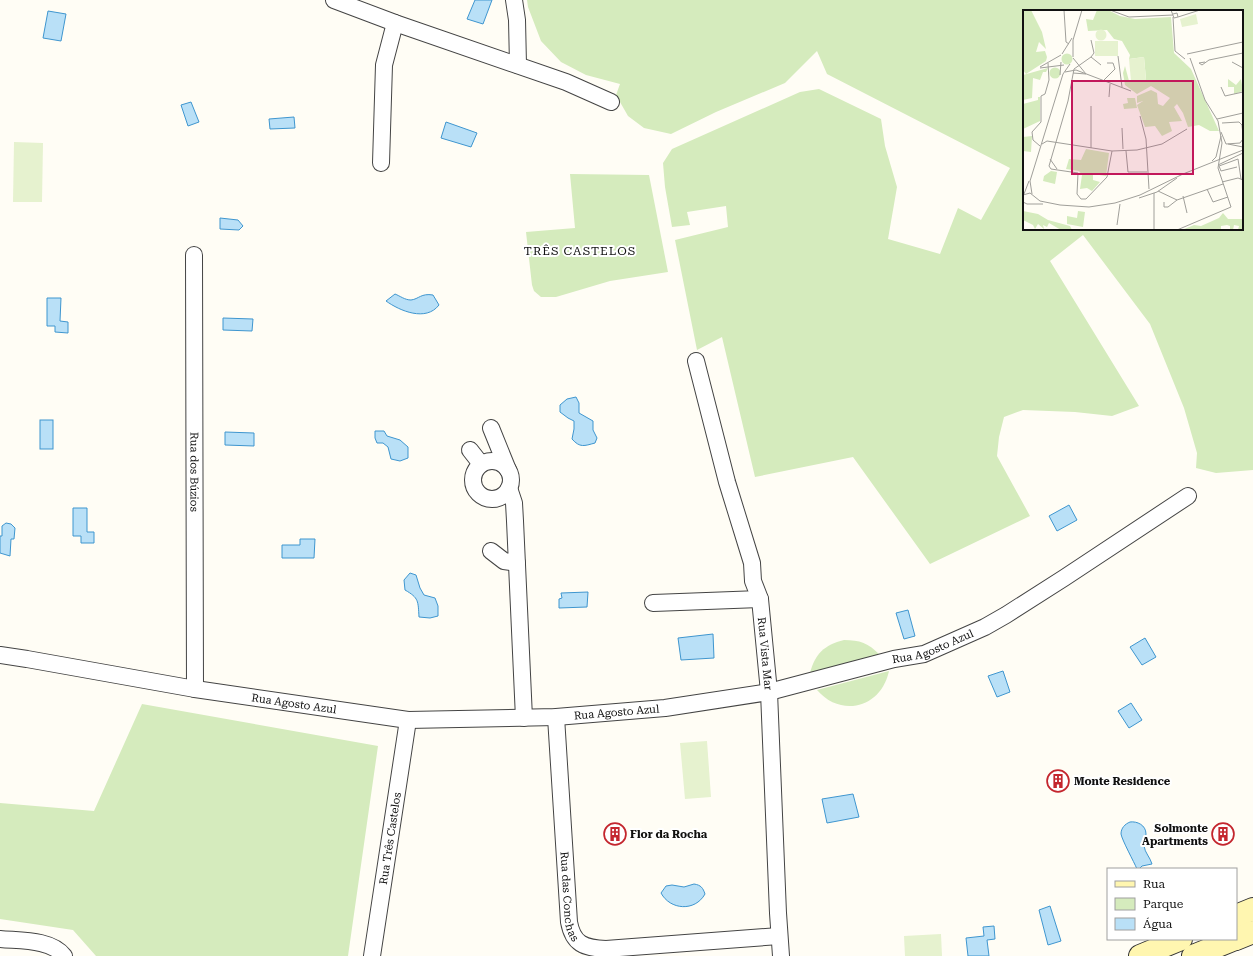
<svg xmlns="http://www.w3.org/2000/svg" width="1253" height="956" font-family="'Roboto Serif',serif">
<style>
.green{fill:#d5ebbd;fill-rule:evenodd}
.pitch{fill:#e6f2cf}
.water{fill:#b9e0f7;stroke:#3f96cf}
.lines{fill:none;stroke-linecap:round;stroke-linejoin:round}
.street-casing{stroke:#444;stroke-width:18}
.secondary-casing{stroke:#333;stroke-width:24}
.street{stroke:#fff;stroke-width:16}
.secondary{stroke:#fff6b0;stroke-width:22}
.labels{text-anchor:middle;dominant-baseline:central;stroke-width:4;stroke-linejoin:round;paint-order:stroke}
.street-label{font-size:11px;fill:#111;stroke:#fff}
.poi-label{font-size:11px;font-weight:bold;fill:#111;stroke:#fff;text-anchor:start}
.neighbourhood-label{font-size:12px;letter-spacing:1px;fill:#111;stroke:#fff}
.inset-road{fill:none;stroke:#a09f9a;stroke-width:1}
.view{fill:#c2185b;fill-opacity:0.15;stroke:#c2185b;stroke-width:2}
.inset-edge{fill:none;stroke:#111;stroke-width:2}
</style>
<rect width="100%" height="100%" fill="#fffdf5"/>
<g class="green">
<path d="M 527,0 L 1253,0 L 1253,470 L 1216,473 L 1196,468 L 1197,453 L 1184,408 L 1150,324 L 1083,235 L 1050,261 L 1139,406 L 1112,416 L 1075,412 L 1023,410 L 1004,417 L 999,437 L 997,456 L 1030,516 L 930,564 L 853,457 L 755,477 L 722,337 L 697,350 L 675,240 L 728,227 L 726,206 L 687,212 L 690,225 L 672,227 L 665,187 L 663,163 L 672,149 L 800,92 L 819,89 L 881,119 L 885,146 L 897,187 L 888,239 L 940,254 L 958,208 L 981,220 L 1010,168 L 827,74 L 817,51 L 785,83 L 716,112 L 671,134 L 644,128 L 628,116 L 616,95 L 620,84 L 586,75 L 561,62 L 541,41 L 528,7 ZM 1024,11 L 1242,11 L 1242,229 L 1024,229 Z"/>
<path d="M 570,174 L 649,175 L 668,272 L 610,281 L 556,297 L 541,297 L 534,291 L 532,285 L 526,232 L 575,228 Z"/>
<path d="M 844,640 C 860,640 868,643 880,655 L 810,673 C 815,654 824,645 844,640 Z"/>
<path d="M 889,671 C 881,708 841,718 817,690 Z"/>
<path d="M 142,704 L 378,746 L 348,956 L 96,956 L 73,930 L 0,919 L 0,803 L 94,811 Z"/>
</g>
<g class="pitch">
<path d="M 14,142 L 43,143 L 42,202 L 13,202 Z"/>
<path d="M 707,741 L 711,797 L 685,799 L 680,743 Z"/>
<path d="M 941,934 L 942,956 L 905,956 L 904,936 Z"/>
</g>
<g class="water">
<path d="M 475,0 L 492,0 L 483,24 L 467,19 Z"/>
<path d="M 48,11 L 66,14 L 61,41 L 43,38 Z"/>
<path d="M 191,102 L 199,122 L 188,126 L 181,105 Z"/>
<path d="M 294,117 L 295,128 L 270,129 L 269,119 Z"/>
<path d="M 446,122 L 477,133 L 471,147 L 441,138 Z"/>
<path d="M 220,218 L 238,220 L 243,226 L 239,230 L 220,229 Z"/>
<path d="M 395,294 C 400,296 405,300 411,300 C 419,299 421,293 433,295 L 439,305 C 426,322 400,311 386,301 Z"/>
<path d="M 47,298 L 61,298 L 60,321 L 68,322 L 68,333 L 55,332 L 55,326 L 47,326 Z"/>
<path d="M 223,318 L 253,319 L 252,331 L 223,330 Z"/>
<path d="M 576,397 L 579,403 L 579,413 L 593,421 L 593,430 L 597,438 L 595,443 C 584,446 580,448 572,439 L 574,429 L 574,421 L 568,418 L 560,412 L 560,405 L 567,399 Z"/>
<rect x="40" y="420" width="13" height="29"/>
<path d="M 375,431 L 384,431 L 387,436 L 400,440 L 408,447 L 408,458 L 400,461 L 391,459 L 388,447 L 383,443 L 377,443 L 375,438 Z"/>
<path d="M 225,432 L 254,433 L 254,446 L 225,445 Z"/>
<path d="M 1069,505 L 1077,520 L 1057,531 L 1049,516 Z"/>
<path d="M 73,508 L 87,508 L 87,532 L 94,532 L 94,543 L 81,543 L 81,536 L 73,536 Z"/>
<path d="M 6,523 L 11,524 L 15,528 L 14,539 L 11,539 L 10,556 L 0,553 L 0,536 L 2,536 L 2,526 Z"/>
<path d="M 300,539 L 315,539 L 314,558 L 282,558 L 282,545 L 300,545 Z"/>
<path d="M 410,573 L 416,575 L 420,588 L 424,595 L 435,598 L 438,606 L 438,616 L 430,618 L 419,617 C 418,601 419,598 405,590 L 404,580 Z"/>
<path d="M 588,592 L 587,607 L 559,608 L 559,599 L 562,598 L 561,593 Z"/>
<path d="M 908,610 L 915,636 L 904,639 L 896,613 Z"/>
<path d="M 713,634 L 714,658 L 681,660 L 678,638 Z"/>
<path d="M 1145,638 L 1156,657 L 1142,665 L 1130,647 Z"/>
<path d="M 1003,671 L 1010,692 L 997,697 L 988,676 Z"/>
<path d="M 1131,703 L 1142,720 L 1129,728 L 1118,711 Z"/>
<path d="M 853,794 L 859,817 L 827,823 L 822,799 Z"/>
<path d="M 1130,822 C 1137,821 1146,825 1146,834 C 1146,838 1143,842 1144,846 C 1145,853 1150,857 1152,864 L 1142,866 L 1139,869 L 1137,869 C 1134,862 1122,840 1121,834 C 1121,828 1125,824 1130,822 Z"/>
<path d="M 694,884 C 701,885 703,888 705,894 C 695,912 670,910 661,893 L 666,886 L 672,885 L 684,887 Z"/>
<path d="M 1050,906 L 1061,941 L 1048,945 L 1039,910 Z"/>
<path d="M 994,926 L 995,939 L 987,940 L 989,956 L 968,956 L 966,938 L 984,936 L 983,927 Z"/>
</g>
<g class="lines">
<g class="street-casing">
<g id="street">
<path d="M 334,0 L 395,23 L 566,82 L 611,102"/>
<path d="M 514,0 L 517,20 L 518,65"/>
<path d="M 381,163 L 384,65 L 395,23"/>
<path id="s1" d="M 194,255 L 195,689"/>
<path id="s2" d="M 696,361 L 727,482 L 752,563 L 753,581 L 760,599 L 769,692 L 778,913 L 781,956"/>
<path d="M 491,428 L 508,470"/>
<path d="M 470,450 L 481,464"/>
<circle cx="492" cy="480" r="19"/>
<path d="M 509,488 L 514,503 L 515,521 L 524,718"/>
<path d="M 491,551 L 504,561 L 517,563"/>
<path d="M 653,603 L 760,599"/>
<path id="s3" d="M 0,655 L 27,659 L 195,689 L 408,720 L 556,717 L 665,708 L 769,692 L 894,659 L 924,654 L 985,627 L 1006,615 L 1064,578 L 1188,496"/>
<path id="s4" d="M 556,717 L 569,922 C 573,944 584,948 606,949 L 779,936"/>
<path d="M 0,939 C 20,941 51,939 64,956"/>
<path id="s5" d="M 372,956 L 408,720"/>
</g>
</g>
<g class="secondary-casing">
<g id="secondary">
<path d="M 1236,916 L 1253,909"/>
<path d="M 1236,939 L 1253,932"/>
<path d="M 1140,956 L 1181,939"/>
<path d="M 1193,956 L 1235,939"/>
</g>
</g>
<use href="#street" class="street"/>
<use href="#secondary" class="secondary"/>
</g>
<defs>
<g id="building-ring" transform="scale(1.15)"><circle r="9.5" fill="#fff" stroke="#c4262e" stroke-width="1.5"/><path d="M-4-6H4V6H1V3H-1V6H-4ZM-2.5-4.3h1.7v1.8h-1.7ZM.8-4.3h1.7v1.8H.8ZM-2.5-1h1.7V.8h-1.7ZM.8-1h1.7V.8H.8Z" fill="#c4262e"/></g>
</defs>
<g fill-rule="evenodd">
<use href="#building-ring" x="1058" y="781"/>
<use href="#building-ring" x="615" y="834"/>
<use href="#building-ring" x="1223" y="834"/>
</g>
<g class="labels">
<g class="street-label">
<text stroke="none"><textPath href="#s1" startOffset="217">Rua dos Búzios</textPath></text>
<text stroke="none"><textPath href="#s3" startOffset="946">Rua Agosto Azul</textPath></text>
<text stroke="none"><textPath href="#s2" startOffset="302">Rua Vista Mar</textPath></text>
<text stroke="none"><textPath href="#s3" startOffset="298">Rua Agosto Azul</textPath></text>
<text stroke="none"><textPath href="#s3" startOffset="622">Rua Agosto Azul</textPath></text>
<text stroke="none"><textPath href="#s5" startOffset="119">Rua Três Castelos</textPath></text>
<text stroke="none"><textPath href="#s4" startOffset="180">Rua das Conchas</textPath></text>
</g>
<g class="poi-label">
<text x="1074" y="781">Monte Residence</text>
<text x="1208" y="828" text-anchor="end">Solmonte<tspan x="1208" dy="13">Apartments</tspan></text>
<text x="630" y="834">Flor da Rocha</text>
</g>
<g class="neighbourhood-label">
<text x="580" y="251">TRÊS CASTELOS</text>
</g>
</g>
<g transform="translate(1023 10)">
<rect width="220" height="220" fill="#fffdf5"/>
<path d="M 0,0 L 8,0 L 19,22 L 23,39 L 16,32 L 13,42 L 22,41 L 24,47 L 23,51 L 3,64 L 0,60 ZM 74,0 L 85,0 L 97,6 L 112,9 L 148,7 L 151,43 L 168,59 L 196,121 L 187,121 L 176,115 L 165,117 L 160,103 L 154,94 L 151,97 L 159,111 L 146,112 L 149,121 L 139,126 L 132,116 L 122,117 L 114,95 L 120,91 L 114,93 L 114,86 L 128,80 L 134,83 L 135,94 L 140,96 L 147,88 L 128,76 L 114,84 L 102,75 L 100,63 L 102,56 L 106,71 L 123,69 L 121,47 L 106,49 L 107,45 L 99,31 L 91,29 L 84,20 L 65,21 L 63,9 L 70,10 ZM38.5 49a5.5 5.5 0 1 1 11 0a5.5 5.5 0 1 1-11 0ZM26.5 63a5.5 5.5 0 1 1 11 0a5.5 5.5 0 1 1-11 0ZM 25,58 L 23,62 L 20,62 L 17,70 L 10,68 L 9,88 L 0,90 L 0,65 ZM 205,69 L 213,75 L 218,69 L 220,81 L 211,84 L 211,77 L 205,77 ZM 15,87 L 17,87 L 17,111 L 0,119 L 0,94 L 15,90 ZM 104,88 L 112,88 L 114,98 L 101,99 L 100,94 L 105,93 ZM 9,126 L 8,142 L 0,141 L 0,127 ZM 63,139 L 86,143 L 83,166 L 70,164 L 70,170 L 77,172 L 69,181 L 64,178 L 57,179 L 59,165 L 56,161 L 43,159 L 46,149 L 58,150 ZM 28,161 L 34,162 L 32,174 L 20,171 L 21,166 ZM 0,201 L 15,204 L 25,210 L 47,216 L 49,220 L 38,220 L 26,213 L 24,217 L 20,215 L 21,219 L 15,214 L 12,219 L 10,215 L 0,210 ZM 55,201 L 62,202 L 60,217 L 44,214 L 44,206 L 54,208 ZM 200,203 L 205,209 L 220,209 L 220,220 L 215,220 L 216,216 L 211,215 L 210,220 L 207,220 L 207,216 L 204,215 L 198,216 L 198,220 L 159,220 L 171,215 L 178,216 L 196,208 Z" fill="#d5ebbd"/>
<path d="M 173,4 L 175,14 L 159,17 L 157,9 ZM72.5 25a5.5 5.5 0 1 1 11 0a5.5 5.5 0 1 1-11 0ZM 72,31 L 95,31 L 95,46 L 72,46 ZM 121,47 L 123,70 L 108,71 L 106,49 Z" fill="#e6f2cf"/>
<path class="inset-road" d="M 41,0 L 43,32 L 46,34M 87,0 L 106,7 L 150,5M 148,0 L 151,8 L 155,7 L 154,3 L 150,4M 150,7 L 152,41 L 162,49M 155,7 L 177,0M 68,30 L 71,43 L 68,47 L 78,55M 39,44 L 49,28M 164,44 L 220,32M 95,46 L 99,77M 50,47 L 50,30 L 59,0M 68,47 L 51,59 L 45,91 L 26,156 L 28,159 L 55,163 L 54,184 L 58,189 L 63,189 L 84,167 L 89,141M 50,48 L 63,64M 182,52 L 176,53 L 179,55 L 186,50 L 220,43M 209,52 L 220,58M 17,57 L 38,45M 17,58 L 41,55M 42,62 L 53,60 L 108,81M 50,63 L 63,64M 37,65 L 38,52M 80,71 L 92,59 L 90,53 L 84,53M 198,77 L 202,86 L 220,82M 86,87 L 87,74M 68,96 L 68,138M 117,106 L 123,129 L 126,179M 194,109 L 220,103M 199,113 L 216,112 L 219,115 L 220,125M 99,118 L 100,139M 198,122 L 203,134M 19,134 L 24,131 L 89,141 L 114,140 L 139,134 L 164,119M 203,134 L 217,133 L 220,129M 205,134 L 220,137M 17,136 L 10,130 L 9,122 L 18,112 L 18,86 L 22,84 L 26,70 L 25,53M 103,141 L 105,162 L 124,162M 27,149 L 34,159M 189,151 L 193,147 L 198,126M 195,155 L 220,143M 214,157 L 198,161 L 196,156 L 215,149 L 218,169M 199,172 L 215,168 L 220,170M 184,179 L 190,192 L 205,187M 135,181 L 154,190 L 200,174M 131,183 L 131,220M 1,184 L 6,171M 9,184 L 7,171 L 40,64 L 47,54M 0,185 L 7,183 L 17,191 L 37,195 L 66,197 L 92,193 L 117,185 L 160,164 L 220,140M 160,186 L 164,203M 116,188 L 134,182 L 154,168M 0,192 L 4,194 L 20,194M 141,192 L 141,197 L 145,197 L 154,190M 94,215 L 97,194M 154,220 L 208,197 L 195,158 L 199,133 L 195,111 L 182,90 L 167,48"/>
<path class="view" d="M 49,71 L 170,71 L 170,164 L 49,164 Z"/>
<rect width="220" height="220" class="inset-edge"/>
</g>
<rect x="1107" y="868" width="130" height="72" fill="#ffffff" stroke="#a0a0a0"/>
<rect x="1115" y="881" width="20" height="6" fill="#fff6b0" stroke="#a0a0a0"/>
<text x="1143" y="888" font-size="12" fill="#111111">Rua</text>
<rect x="1115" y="898" width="20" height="12" fill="#d5ebbd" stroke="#a0a0a0"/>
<text x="1143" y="908" font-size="12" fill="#111111">Parque</text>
<rect x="1115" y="918" width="20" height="12" fill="#b9e0f7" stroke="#a0a0a0"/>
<text x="1143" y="928" font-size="12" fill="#111111">Água</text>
</svg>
